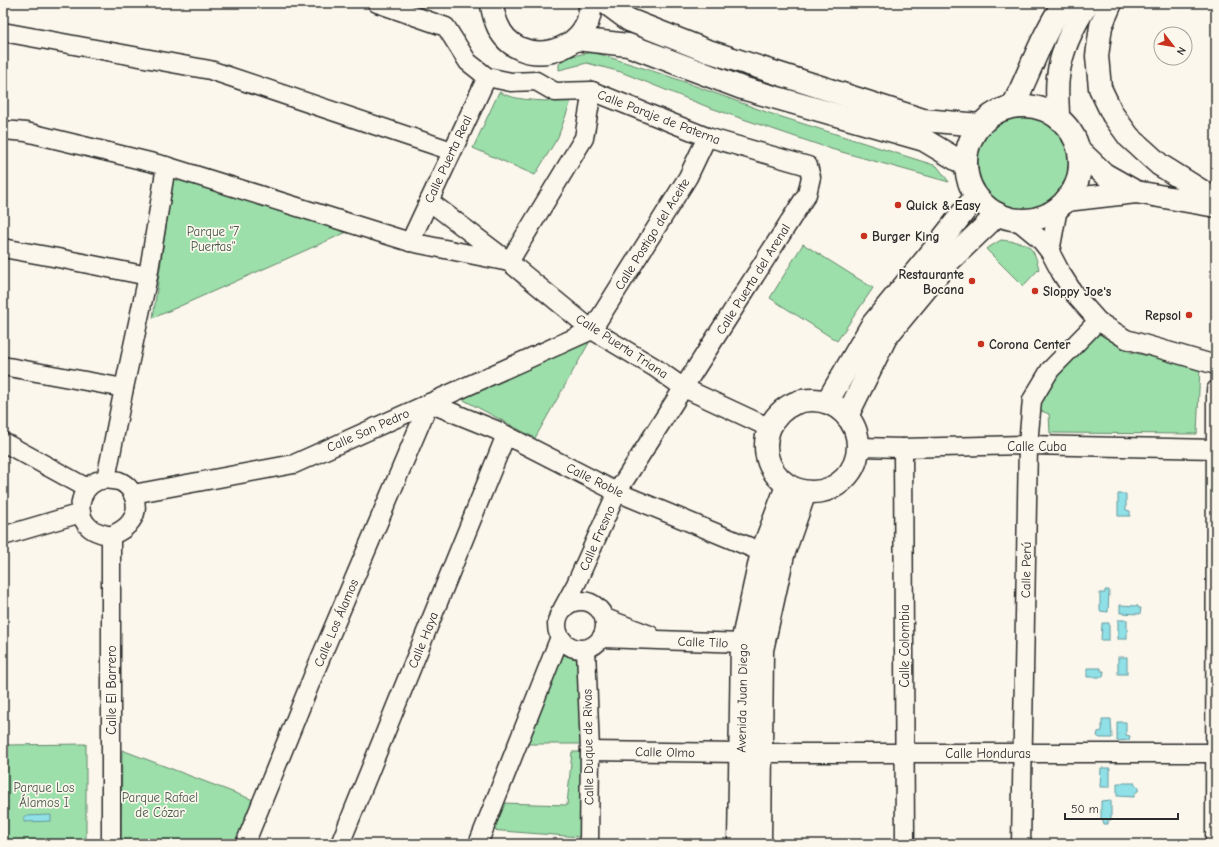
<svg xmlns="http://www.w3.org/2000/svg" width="1219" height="847" font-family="'Comic Neue',sans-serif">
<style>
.green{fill:#9cdfaa;stroke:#64856a}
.water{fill:#8fe0e7;stroke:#67989c}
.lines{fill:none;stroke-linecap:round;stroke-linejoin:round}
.minor-casing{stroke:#2b2b2b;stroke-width:21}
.tertiary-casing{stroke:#2b2b2b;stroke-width:25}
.secondary-casing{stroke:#2b2b2b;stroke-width:25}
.motorway-casing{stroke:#2b2b2b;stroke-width:25}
.minor{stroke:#fbf7ec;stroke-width:18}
.tertiary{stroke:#fbf7ec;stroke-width:22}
.secondary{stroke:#fbf7ec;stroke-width:22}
.motorway{stroke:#fbf7ec;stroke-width:22}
.poi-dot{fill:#c8321e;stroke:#fbf7ec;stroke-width:1.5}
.labels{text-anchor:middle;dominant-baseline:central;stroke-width:3.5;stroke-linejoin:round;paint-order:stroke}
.street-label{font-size:13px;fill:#2b2b2b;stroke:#fbf7ec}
.poi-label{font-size:13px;font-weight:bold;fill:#2b2b2b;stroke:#fbf7ec;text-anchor:start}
.park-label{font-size:13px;fill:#47584b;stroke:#fbf7ec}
</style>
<rect width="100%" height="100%" fill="#fbf7ec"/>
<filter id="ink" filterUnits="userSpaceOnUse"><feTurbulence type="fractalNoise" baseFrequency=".025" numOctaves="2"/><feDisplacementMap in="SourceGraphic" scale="8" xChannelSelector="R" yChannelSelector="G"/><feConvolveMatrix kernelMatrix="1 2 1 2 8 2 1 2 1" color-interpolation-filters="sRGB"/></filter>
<g filter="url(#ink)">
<g class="green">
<path d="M 593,52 L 668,76 L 769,113 L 937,166 L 949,182 L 831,149 L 708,107 L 621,72 L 587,63 L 559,70 L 559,64 L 566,57 Z"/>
<path d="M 499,92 C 517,102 550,101 571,101 L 558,137 L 535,175 L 473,148 Z"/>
<circle cx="1024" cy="164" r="48"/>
<path d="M 173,176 L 347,232 L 153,318 Z"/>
<path d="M 1001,240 C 1027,243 1033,243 1039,269 L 1023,286 L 986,249 Z"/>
<path d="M 803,244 L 873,288 L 837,341 L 770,298 Z"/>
<path d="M 1099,333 L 1130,352 L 1200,367 L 1197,434 L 1050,433 L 1049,414 L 1039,410 L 1041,397 L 1054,377 Z"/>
<path d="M 590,341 L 535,438 L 460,398 Z"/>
<path d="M 563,652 L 580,655 L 583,744 L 528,744 Z"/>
<path d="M 86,744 L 86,844 L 3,844 L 3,745 Z"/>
<path d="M 122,750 L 256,801 L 248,844 L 121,844 Z"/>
<path d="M 572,752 L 583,752 L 580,837 L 489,830 L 502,803 L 567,805 Z"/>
</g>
<g class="water">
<path d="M 1118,494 L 1126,494 L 1126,510 L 1130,511 L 1130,516 L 1118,516 Z"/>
<path d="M 1105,590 L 1109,590 L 1108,612 L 1100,611 L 1100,593 L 1105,593 Z"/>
<path d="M 1120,605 L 1138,606 L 1138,608 L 1141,608 L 1140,614 L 1120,613 Z"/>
<rect x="1118" y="620" width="9" height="19"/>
<path d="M 1102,623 L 1109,623 L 1109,640 L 1101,640 Z"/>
<rect x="1118" y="657" width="9" height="17"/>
<path d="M 1087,668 L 1101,668 L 1101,671 L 1104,671 L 1103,677 L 1087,677 Z"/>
<path d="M 1102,719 L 1111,719 L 1112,738 L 1100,738 L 1097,736 L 1098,732 L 1102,731 Z"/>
<path d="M 1117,722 L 1126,722 L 1126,735 L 1130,736 L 1129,740 L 1117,741 Z"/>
<path d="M 1101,768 L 1110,768 L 1110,787 L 1100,787 Z"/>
<path d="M 1117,783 L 1135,783 L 1135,785 L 1139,787 L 1139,790 L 1134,794 L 1134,797 L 1117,796 Z"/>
<path d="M 1111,800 L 1111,820 L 1108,820 L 1108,824 L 1104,824 L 1103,820 L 1101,820 L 1101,801 Z"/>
<path d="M 51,815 L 51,821 L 24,822 L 24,816 Z"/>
</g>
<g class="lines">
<g class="minor-casing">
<g id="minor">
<path d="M 377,3 L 446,27 L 468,62 L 487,77 L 511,82 L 536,81 L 555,92 L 592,91 L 707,137 L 808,166 L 811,177 L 807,194 L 617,492 L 576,584 L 563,608"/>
<path d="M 3,32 L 210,70 L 452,151"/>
<path d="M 3,130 L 26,132 L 166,166 L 410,242 L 509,262"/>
<path d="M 429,201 L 509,262 L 592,330 L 654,367 L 684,388 L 770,428"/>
<path d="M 1017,220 L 1039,238 L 1050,252 L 1061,273 L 1075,295 L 1098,321 L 1126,339 L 1216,365"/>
<path d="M 410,242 L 487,77"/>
<path d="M 3,248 L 58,258 L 148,276"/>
<path d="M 1050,252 L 1058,208"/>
<path d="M 509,262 L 584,138 L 592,91"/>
<path d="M 592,330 L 688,177 L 707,137"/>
<path d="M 3,366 L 124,388"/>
<path d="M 3,442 L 87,488"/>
<path d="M 859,447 L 903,448 L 1028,445 L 1215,449"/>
<path d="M 903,448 L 905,844"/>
<path d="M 106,479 L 124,388 L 148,276 L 166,166"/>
<path d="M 106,479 C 110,480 115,480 119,481 C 134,487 141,508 131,521 C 126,529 118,532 111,536 C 104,534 96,533 90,528 C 75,515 78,490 97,481 C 100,480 103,480 106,479 Z"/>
<path d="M 133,494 L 294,464 L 592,330"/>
<path d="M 3,536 L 81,513"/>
<circle cx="581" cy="625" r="24"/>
<path d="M 605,618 L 650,635"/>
<path d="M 602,638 L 742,643"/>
<path d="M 586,649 L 590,751 L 589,844"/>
<path d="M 590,751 L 740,753"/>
<path d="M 761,753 L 1215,753"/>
<path d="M 111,844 L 111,536"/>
<path d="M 245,844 L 318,664 L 429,403 L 496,430 L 617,492 L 762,552"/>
<path d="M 340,844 L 506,435"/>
<path d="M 478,844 L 560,637"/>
<path d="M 1021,844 L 1028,445 L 1032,400 L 1050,370 L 1098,321"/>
<path d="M 1215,844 L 1216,390"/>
</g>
</g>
<g class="tertiary-casing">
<g id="tertiary">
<circle cx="812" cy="446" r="46"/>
<path d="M 827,402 L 872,325 L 937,246 L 976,196"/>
<path d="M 847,416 L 886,337 L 948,262 L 998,214"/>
<path d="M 739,844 L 742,643 L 762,552 L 787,486"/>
<path d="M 760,844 L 762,650 L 783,555 L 805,492"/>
</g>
</g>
<g class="secondary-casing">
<g id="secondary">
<path d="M 492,3 C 492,11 494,16 497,24 C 516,73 594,54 590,3"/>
<path d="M 606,3 L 629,20 L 705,50 L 923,120 L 980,125"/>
<path d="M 576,39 L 628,45 L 742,88 L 924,140 L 966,165"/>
<circle cx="1023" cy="163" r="57"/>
<path d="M 1079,150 L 1104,174 L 1136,192"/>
<path d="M 1066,200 L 1136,192 L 1216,206"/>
</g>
</g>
<g class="motorway-casing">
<g id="motorway">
<path d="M 1111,3 L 1101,26 L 1097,56 L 1100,88 L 1113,115 L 1129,137 L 1160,165 L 1216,200"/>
<path d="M 1013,106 C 1030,72 1042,34 1064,3"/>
<path d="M 1058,117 C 1058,104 1056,90 1058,77 C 1061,51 1074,24 1088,3"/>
</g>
</g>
<use href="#minor" class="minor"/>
<use href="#tertiary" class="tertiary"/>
<use href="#secondary" class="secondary"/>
<use href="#motorway" class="motorway"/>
</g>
</g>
<g class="poi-dot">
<circle cx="898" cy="205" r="4"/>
<circle cx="864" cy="236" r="4"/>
<circle cx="972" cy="281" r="4"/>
<circle cx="1035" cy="291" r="4"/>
<circle cx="1189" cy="315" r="4"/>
<circle cx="981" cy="344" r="4"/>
</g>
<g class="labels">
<g class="street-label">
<text transform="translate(659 117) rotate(21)">Calle Paraje de Paterna</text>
<text transform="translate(448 159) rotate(-65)">Calle Puerta Real</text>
<text transform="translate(652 234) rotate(-58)">Calle Postigo del Aceite</text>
<text transform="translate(753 279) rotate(-58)">Calle Puerta del Arenal</text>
<text transform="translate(622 346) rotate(33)">Calle Puerta Triana</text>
<text transform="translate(368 430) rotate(-24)">Calle San Pedro</text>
<text x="1037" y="446">Calle Cuba</text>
<text transform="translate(595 480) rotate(26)">Calle Roble</text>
<text transform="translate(597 538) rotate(-66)">Calle Fresno</text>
<text transform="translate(1026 570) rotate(-89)">Calle Perú</text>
<text transform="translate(336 623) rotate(-67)">Calle Los Álamos</text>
<text transform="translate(423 640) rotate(-68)">Calle Haya</text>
<text transform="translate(703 642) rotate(2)">Calle Tilo</text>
<text transform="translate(904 646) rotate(-90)">Calle Colombia</text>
<text transform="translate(111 690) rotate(-90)">Calle El Barrero</text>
<text transform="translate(742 698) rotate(-89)">Avenida Juan Diego</text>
<text transform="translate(588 747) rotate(-91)">Calle Duque de Rivas</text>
<text transform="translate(665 752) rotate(1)">Calle Olmo</text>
<text x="988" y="753">Calle Honduras</text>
</g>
<g class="poi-label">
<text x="906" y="205">Quick &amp; Easy</text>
<text x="872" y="236">Burger King</text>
<text x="964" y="274" text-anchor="end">Restaurante<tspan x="964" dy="15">Bocana</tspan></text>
<text x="1043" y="291">Sloppy Joe's</text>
<text x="1181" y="315" text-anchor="end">Repsol</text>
<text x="989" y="344">Corona Center</text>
</g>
<g class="park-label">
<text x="213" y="231">Parque "7<tspan x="213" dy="15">Puertas"</tspan></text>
<text x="44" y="787">Parque Los<tspan x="44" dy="15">Álamos I</tspan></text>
<text x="160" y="797">Parque Rafael<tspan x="160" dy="15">de Cózar</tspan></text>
</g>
</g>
<rect width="1219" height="847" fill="none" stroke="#fbf7ec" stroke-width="16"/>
<rect x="8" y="8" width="1203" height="831" fill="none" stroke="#2b2b2b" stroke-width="1.5" filter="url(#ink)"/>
<g transform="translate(1173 46) rotate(121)"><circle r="19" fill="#fbf7ec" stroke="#a8a59f"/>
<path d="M0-3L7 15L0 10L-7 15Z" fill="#c8321e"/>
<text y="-6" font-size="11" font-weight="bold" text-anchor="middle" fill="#2b2b2b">N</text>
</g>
<path d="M1065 813v6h113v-6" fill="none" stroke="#2b2b2b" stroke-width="2"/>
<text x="1071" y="813" font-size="12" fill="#2b2b2b" stroke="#fbf7ec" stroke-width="3" paint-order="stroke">50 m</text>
</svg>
